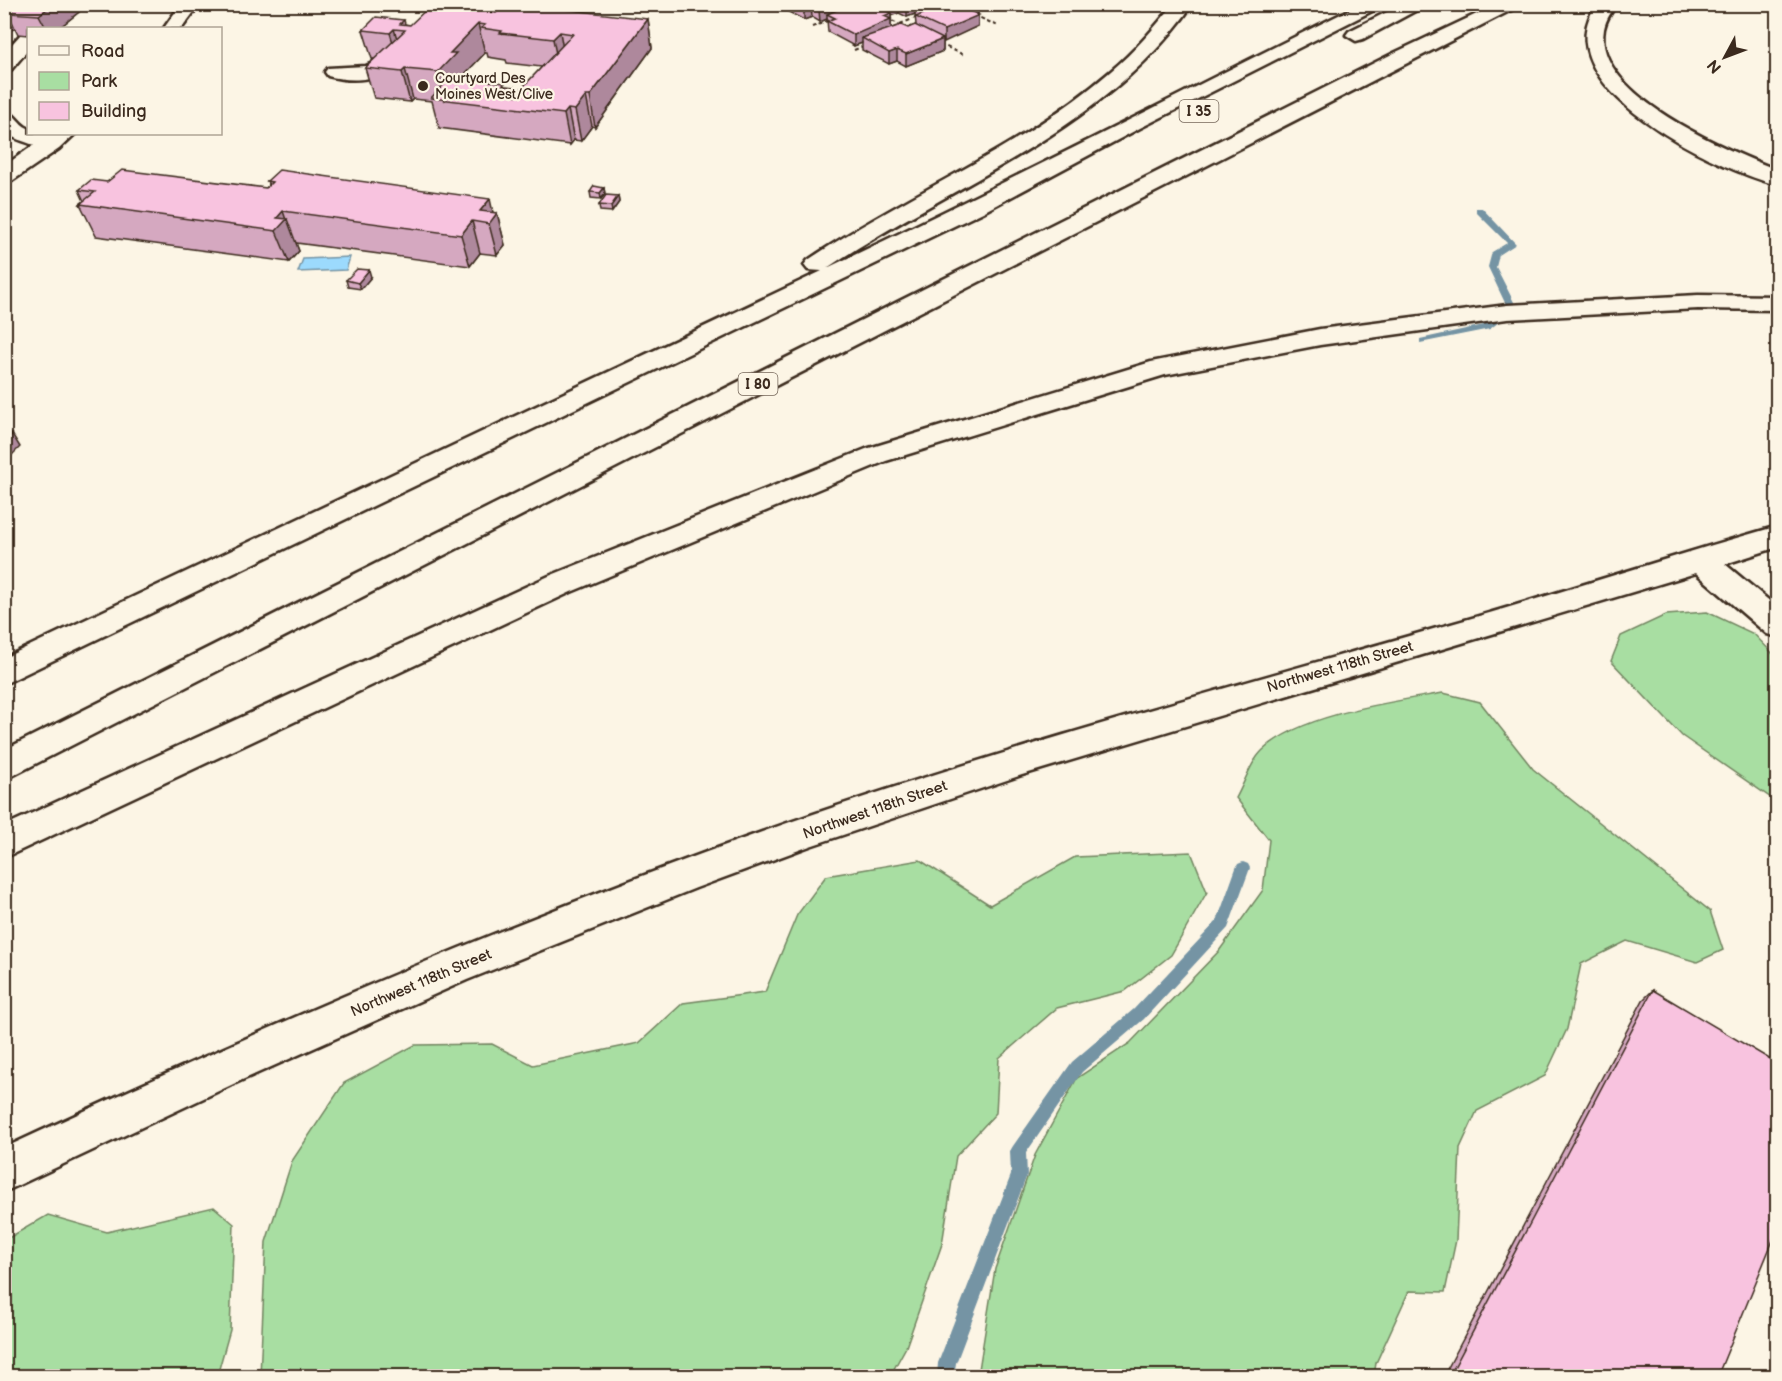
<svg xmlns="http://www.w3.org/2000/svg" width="1782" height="1381" font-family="'Balsamiq Sans',sans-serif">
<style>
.green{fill:#a8dea2;stroke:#728460;stroke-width:1.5}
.water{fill:#9cdafd;stroke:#7594a4;stroke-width:1.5}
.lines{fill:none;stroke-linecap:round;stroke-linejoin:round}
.stream{fill:#7594a4;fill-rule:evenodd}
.minor-casing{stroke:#3b2a1e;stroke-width:5}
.highway-casing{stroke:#3b2a1e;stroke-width:5}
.path{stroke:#3b2a1e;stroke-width:2;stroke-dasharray:4 3;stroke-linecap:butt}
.minor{fill:#fcf5e5;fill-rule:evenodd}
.highway{fill:#fcf5e5;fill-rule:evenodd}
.wall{fill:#d5a8c0;stroke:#3b2a1e;stroke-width:1.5;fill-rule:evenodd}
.shaded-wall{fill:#ae889c;stroke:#3b2a1e;stroke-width:1.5}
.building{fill:#f8c3df;stroke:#3b2a1e;stroke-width:1.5}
.poi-dot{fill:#3b2a1e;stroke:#fcf5e5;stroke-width:2}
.labels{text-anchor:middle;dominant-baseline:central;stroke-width:4.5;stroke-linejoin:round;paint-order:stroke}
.far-poi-label{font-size:14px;fill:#3b2a1e;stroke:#fcf5e5;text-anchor:start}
.shield{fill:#fcf5e5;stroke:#75675a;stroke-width:1.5}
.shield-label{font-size:14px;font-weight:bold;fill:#3b2a1e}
.street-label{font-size:15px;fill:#3b2a1e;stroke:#fcf5e5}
</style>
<rect width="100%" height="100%" fill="#fcf5e5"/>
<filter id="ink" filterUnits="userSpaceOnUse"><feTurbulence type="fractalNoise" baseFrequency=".0167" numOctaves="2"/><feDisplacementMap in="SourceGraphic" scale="12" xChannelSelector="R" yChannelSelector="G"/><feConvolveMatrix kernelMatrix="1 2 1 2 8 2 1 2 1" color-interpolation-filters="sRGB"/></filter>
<g filter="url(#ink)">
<g class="green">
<path d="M 1707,612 L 1754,634 L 1777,658 L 1777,802 L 1682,736 L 1611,661 L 1621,636 L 1666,615 Z"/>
<path d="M 1443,693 L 1480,702 L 1533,769 L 1710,911 L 1723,950 L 1697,962 L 1627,941 L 1581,964 L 1567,1029 L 1545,1076 L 1477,1111 L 1460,1148 L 1456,1240 L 1445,1292 L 1409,1291 L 1376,1363 L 1374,1376 L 978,1376 L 995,1269 L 1035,1155 L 1077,1078 L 1130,1043 L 1219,951 L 1263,890 L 1269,840 L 1236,798 C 1244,784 1251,761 1263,750 C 1301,714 1392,702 1443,693 Z"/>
<path d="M 1191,852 L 1207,892 L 1171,955 L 1125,991 L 1057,1008 L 999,1058 L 996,1113 L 956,1156 L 942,1244 L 906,1347 L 890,1376 L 260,1376 L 266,1242 L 292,1161 L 344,1083 L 415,1045 L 492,1044 L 533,1065 L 639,1043 L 683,1003 L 765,992 L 797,915 L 826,876 L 920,860 L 990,905 L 1075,857 Z"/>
<path d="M 214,1207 L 234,1224 L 230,1330 L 217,1376 L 5,1376 L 5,1240 L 48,1215 L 107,1232 Z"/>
</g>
<path class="water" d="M 350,257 L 346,270 L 298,272 L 303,259 Z"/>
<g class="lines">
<g class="stream">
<path d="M 1476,208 L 1482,208 L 1516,244 L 1499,255 L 1496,267 L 1517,308 L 1490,329 L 1420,343 L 1420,339 L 1484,325 L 1507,307 L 1488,267 L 1492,252 L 1507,243 L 1476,212 Z"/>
<path d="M 1243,862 L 1248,864 L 1250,868 L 1228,928 L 1144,1019 L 1082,1072 L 1026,1153 L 1027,1175 L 956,1363 L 954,1376 L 937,1376 L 938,1363 L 1011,1175 L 1010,1151 L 1013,1146 L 1072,1062 L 1134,1009 L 1217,921 L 1236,868 L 1238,864 Z"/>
</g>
<g class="minor-casing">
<g id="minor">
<path d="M 181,4 L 200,4 L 182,28 L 164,28 Z"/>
<path d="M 28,32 L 28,50 L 11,70 L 4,72 L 4,53 L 21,34 Z"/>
<path d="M 389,55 L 399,61 C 384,82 350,82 328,76 L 325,72 L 328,68 L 366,66 Z"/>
<path d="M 4,110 C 16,113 18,124 28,128 L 28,134 L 75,134 L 59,149 L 12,181 L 4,183 L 4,166 L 34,145 C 9,136 4,138 4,110 Z"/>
<path d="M 1778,526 L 1778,547 L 1725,564 L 1778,608 L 1778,637 L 1767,634 L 1696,573 L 1022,775 L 810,846 L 696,888 L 467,980 L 242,1080 L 4,1192 L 4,1148 C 262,1028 522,916 790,822 C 1008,747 1230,687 1451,624 C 1561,593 1668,557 1778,526 Z"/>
</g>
</g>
<g class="highway-casing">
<g id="highway">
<path d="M 1174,4 L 1193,4 C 1105,131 950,185 827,268 C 1007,183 1183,92 1361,4 L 1386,4 L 1140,128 L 983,212 L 4,684 L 4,658 L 822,271 L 808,270 L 804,265 L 808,260 C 906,194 1021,149 1111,71 C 1135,51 1154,28 1174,4 Z"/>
<path d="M 1403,4 L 1428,4 L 1363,39 L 1356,41 L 1346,35 L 1349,31 Z"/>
<path d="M 1498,4 L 1523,4 L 4,780 L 4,750 L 1394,53 Z"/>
<path d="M 1597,4 L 1617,4 C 1611,12 1606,19 1604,29 C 1592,95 1729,151 1778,170 L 1778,185 C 1718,170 1539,85 1597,4 Z"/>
<path d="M 1698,295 L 1778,296 L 1778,310 L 1698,309 L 1507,319 L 1320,345 L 1165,375 L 886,461 L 571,592 L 4,858 L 4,826 L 549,576 L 866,449 L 1151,362 L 1320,329 L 1507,305 Z"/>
</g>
</g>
<g class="path">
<path d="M 773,6 L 778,4"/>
<path d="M 974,15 L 998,26"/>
<path d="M 886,18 L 904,27"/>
<path d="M 900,24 L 918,17"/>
<path d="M 812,27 L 831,20"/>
<path d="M 940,44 L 964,55"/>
<path d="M 854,50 L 866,45"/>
</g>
<use href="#minor" class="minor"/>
<use href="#highway" class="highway"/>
</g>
<g class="wall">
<path d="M 4,4 L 75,4 L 79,12 L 59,28 L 28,28 L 28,35 L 18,34 L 15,28 L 4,34 Z"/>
<path d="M 779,4 L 994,4 L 978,11 L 978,26 L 943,41 L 943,51 L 906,66 L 897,61 L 889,64 L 862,50 L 862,43 L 854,46 L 828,32 L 827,19 L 820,22 L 812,17 L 804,20 L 779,7 ZM 899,13 L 907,17 L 915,14 L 916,25 L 908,28 L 891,28 L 891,15 Z"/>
<path d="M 498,11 L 648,19 L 652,48 L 595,127 L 592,126 L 581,141 L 574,140 L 570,145 L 439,128 L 432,101 L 413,99 L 410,102 L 374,98 L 365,68 L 374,59 L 372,59 L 363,30 L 404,20 L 405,24 L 410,25 ZM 485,53 L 487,53 L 488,57 L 506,60 L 507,63 L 542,67 L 522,88 L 522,92 L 519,96 L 515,95 L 514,87 L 505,86 L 492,82 L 463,78 L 462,77 Z"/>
<path d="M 267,181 L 497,213 L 505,245 L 497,255 L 480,253 L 470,266 L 296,243 L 299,251 L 289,262 L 96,236 L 80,204 L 84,201 L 79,190 L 107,182 L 266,188 L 269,185 Z"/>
<path d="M 604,188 L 605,194 L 601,199 L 591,198 L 590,192 Z"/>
<path d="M 618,196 L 619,202 L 612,212 L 600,211 L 599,205 Z"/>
<path d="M 371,277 L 361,289 L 348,287 L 346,280 Z"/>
<path d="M 1653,990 L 1717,1377 L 1443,1377 L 1643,1000 Z"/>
</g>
<g class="shaded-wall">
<path d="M 53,4 L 75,4 L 79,12 L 59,28 L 46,28 L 39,15 Z"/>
<path d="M 835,4 L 856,4 L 827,14 L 827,19 L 820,22 L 819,10 Z"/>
<path d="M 899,4 L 899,13 L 891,16 L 891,5 Z"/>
<path d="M 910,4 L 940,4 L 915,10 L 915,14 L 907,17 L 907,6 Z"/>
<path d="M 976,4 L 994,4 L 978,11 L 978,26 L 944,42 L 944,30 L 972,12 L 976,10 Z"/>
<path d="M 9,5 L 13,13 L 8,13 L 15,28 L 4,34 L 4,8 Z"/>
<path d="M 497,5 L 503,34 L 490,12 Z"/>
<path d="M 811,6 L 812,17 L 804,20 L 804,9 Z"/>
<path d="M 891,13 L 891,31 L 862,38 L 862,43 L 854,46 L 854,35 L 884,16 Z"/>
<path d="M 648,19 L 652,48 L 595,127 L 590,96 Z"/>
<path d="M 478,24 L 485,53 L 462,77 L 464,83 L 445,100 L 438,72 L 450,53 Z"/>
<path d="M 394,29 L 403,58 L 399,62 L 390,33 Z"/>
<path d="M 560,32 L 565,61 L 559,69 L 553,39 Z"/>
<path d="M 943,39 L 943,51 L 906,66 L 906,54 Z"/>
<path d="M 897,50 L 897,61 L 889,64 L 889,53 Z"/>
<path d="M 405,69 L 413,99 L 410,102 L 402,72 Z"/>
<path d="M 514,87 L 518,109 L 507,94 Z"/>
<path d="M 586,96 L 592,126 L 581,141 L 575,110 Z"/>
<path d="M 568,109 L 574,140 L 570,145 L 564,114 Z"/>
<path d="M 604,188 L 605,194 L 601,199 L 600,193 Z"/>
<path d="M 618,196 L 619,202 L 612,212 L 611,206 Z"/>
<path d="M 490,199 L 494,217 L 497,213 L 505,245 L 497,255 L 489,224 L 480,211 Z"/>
<path d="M 283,211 L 286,220 L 287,219 L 299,251 L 289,262 L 276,231 L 277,218 Z"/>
<path d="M 472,221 L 480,253 L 470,266 L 461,235 Z"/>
<path d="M 369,270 L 371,277 L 361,289 L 358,283 Z"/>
<path d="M 12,434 L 20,447 L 4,463 L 4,442 Z"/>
</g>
<g class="building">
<path d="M 4,4 L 53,4 L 39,15 L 8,13 L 17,6 L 9,5 L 4,8 Z"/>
<path d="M 432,4 L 497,5 L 490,12 L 496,13 L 501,8 L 510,9 L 515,4 L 520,4 L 648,19 L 590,96 L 586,96 L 575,110 L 568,109 L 564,114 L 431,98 L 451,77 L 468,79 L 471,76 L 491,78 L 488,81 L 505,83 L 502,86 L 514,87 L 507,94 L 519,96 L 525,89 L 522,88 L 573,34 L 560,32 L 553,39 L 500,33 L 502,31 L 481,28 L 485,25 L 478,24 L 450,53 L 456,53 L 438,72 L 405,69 L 402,72 L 365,68 L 405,30 L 394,29 L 390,33 L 363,30 L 376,17 L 404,20 L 400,24 L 410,25 Z"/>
<path d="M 795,4 L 835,4 L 819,10 L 811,6 L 804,9 Z"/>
<path d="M 852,4 L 873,4 L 891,13 L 884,16 L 891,19 L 854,35 L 827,21 L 835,18 L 827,14 Z"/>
<path d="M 929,4 L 968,4 L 978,9 L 972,12 L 979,15 L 944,30 L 916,17 L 923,14 L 915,10 Z"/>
<path d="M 901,25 L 908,28 L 915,25 L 943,39 L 906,54 L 897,50 L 889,53 L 862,38 Z"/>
<path d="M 122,170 L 266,188 L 272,182 L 267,181 L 279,170 L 490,199 L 480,211 L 497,213 L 489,224 L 472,221 L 461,235 L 283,211 L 277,218 L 287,219 L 276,231 L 80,204 L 95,192 L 79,190 L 91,180 L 107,182 Z"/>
<path d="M 594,186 L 604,188 L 600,193 L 590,192 Z"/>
<path d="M 606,195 L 618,196 L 611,206 L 599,205 Z"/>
<path d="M 357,269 L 369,270 L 358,283 L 346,280 Z"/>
<path d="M 4,433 L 12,434 L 4,442 Z"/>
<path d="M 1653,990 L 1778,1064 L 1778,1228 L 1717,1377 L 1449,1377 Z"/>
</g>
</g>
<circle class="poi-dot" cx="423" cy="86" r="6"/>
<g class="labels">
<g class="far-poi-label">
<text x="435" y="78">Courtyard Des<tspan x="435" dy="16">Moines West/Clive</tspan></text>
</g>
<g class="shield">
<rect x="1179.5" y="100" width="39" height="22" rx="4.5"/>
<rect x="738.5" y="373" width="39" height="22" rx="4.5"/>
</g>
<g class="shield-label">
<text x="1199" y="111">I 35</text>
<text x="758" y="384">I 80</text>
</g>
<g class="street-label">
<text transform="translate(1340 667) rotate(-16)">Northwest 118th Street</text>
<text transform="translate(875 810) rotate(-19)">Northwest 118th Street</text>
<text transform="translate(421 983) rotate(-23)">Northwest 118th Street</text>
</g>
</g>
<rect width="1782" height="1381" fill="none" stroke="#fcf5e5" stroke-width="24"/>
<rect x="12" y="12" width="1758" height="1357" fill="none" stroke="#3b2a1e" stroke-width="2" filter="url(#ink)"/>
<rect x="27" y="27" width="195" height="108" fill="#fcf5e5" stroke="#afa495" stroke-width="1.5"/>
<rect x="39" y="46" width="30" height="9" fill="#fcf5e5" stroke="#afa495" stroke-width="1.5"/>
<text x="81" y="57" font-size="18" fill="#3b2a1e">Road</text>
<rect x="39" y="72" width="30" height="18" fill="#a8dea2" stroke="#afa495" stroke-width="1.5"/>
<text x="81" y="87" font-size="18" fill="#3b2a1e">Park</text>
<rect x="39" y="102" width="30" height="18" fill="#f8c3df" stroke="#afa495" stroke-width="1.5"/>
<text x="81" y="117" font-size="18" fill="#3b2a1e">Building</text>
<g transform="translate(1725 57) rotate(229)" stroke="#fcf5e5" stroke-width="4.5" paint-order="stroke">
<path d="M0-4.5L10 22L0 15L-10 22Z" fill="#3b2a1e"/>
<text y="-9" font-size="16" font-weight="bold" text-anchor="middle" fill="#3b2a1e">N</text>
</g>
</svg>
